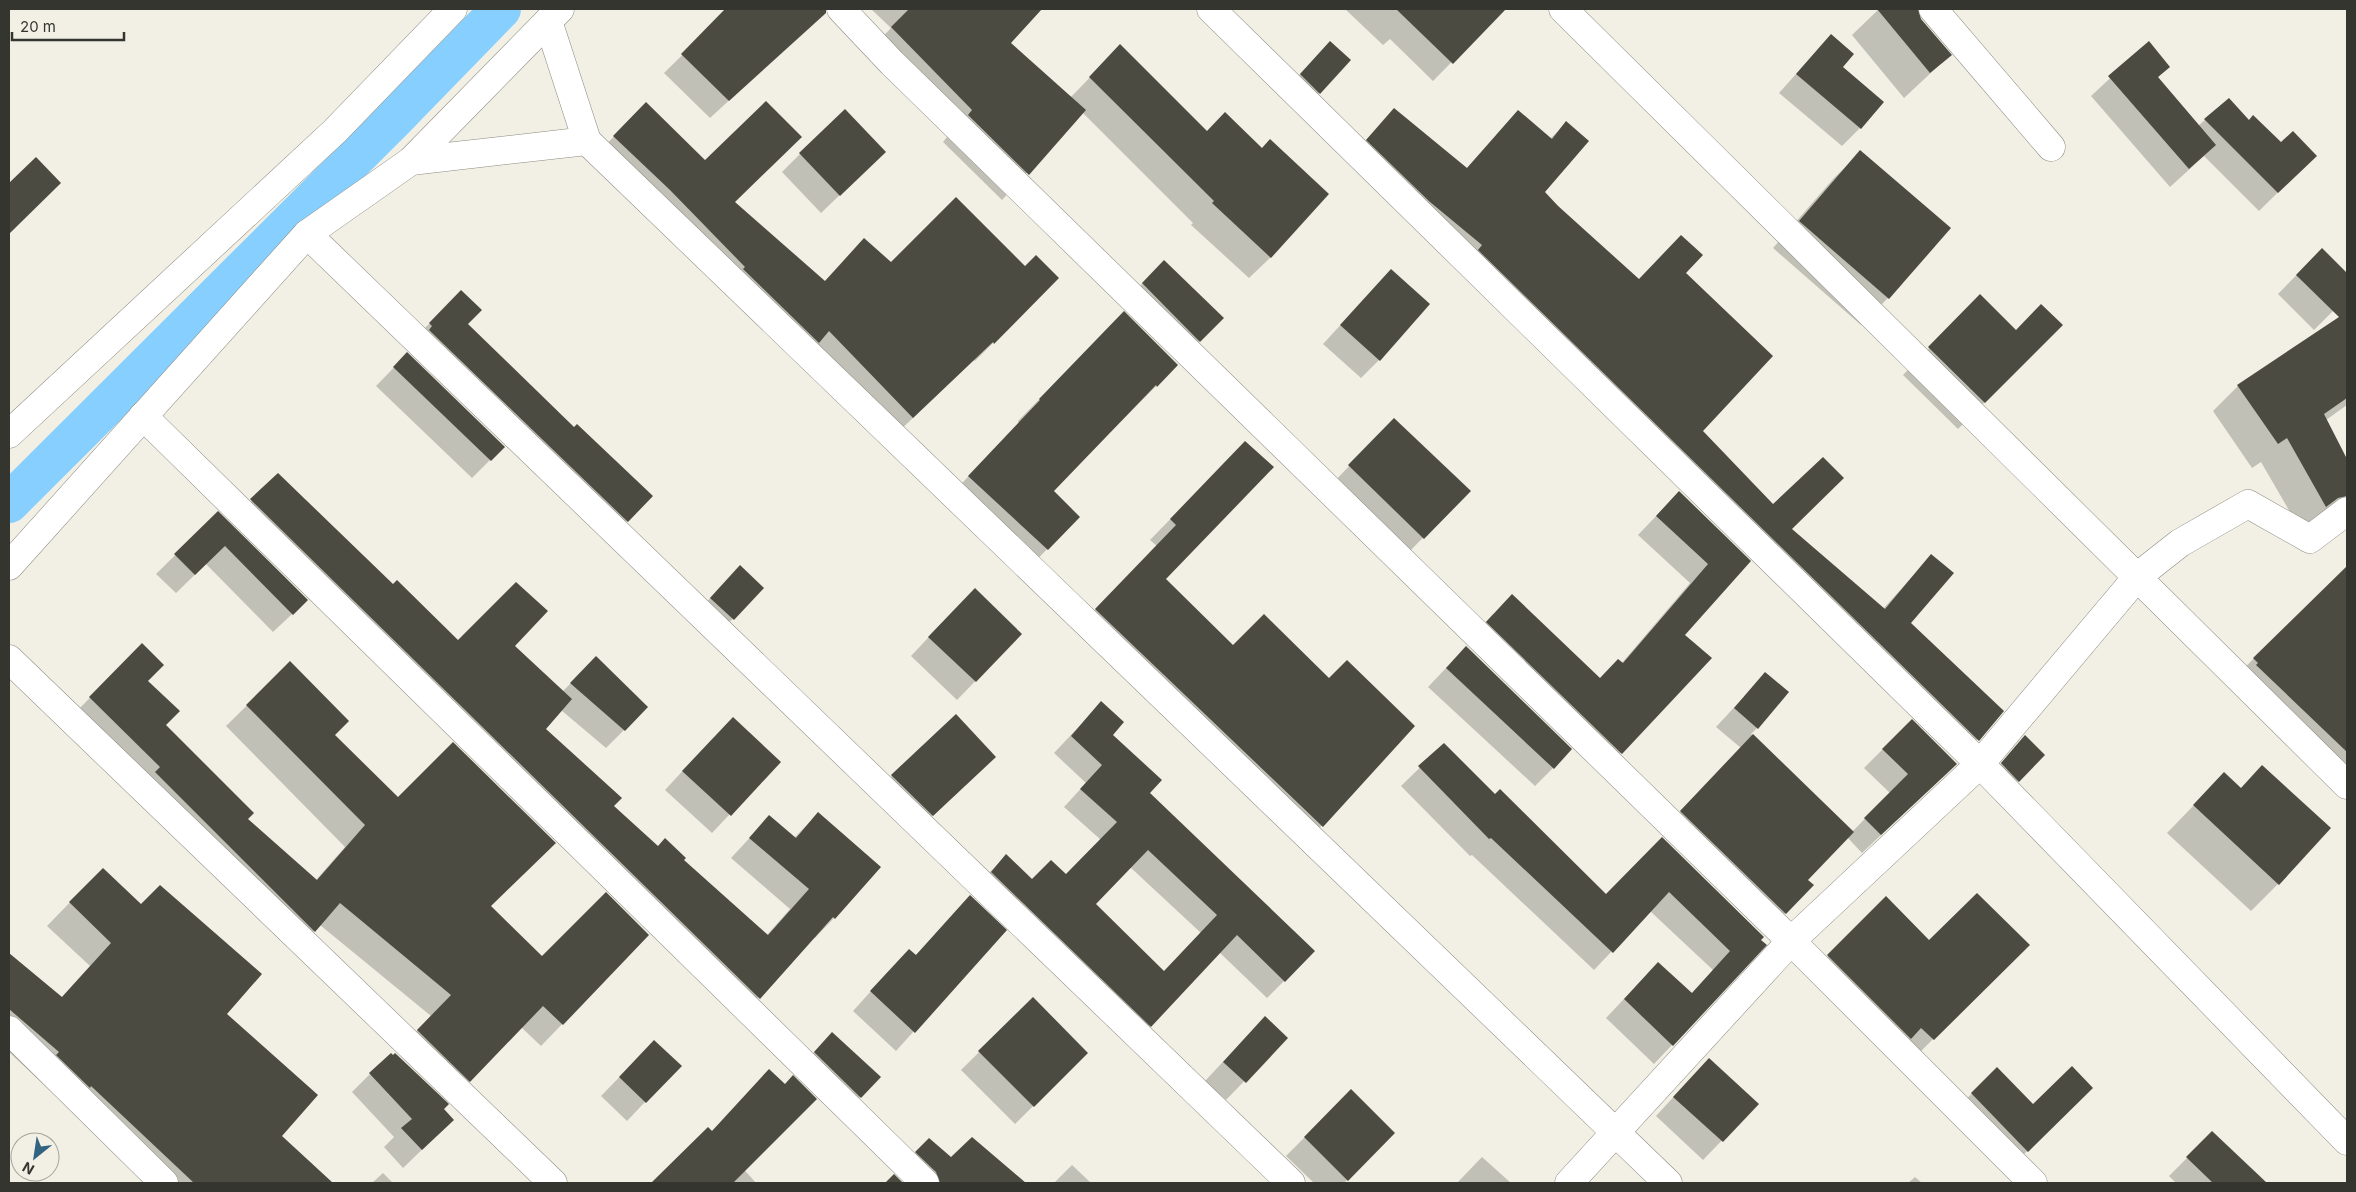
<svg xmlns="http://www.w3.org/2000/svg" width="2356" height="1192" font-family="Inter,sans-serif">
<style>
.shadow{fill:#0003;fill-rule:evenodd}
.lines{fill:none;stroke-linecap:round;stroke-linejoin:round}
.canal{stroke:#86cffe;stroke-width:40}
.building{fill:#4c4b41;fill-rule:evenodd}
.minor-casing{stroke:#8c8b81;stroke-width:29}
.minor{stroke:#fff;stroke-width:28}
</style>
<rect width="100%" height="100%" fill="#f2f0e5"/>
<g class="shadow">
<path d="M 729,9 L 802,9 L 814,22 L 710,118 L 664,73 Z"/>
<path d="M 871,9 L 1040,9 L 1009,43 L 1070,98 L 1099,68 L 1207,132 L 1262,149 L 1271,257 L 1249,278 L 1191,225 L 1193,223 L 1082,112 L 1002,200 L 943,142 L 947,137 L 866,54 L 891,28 Z"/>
<path d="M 1345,9 L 1491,9 L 1498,15 L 1433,81 L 1390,39 L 1383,45 Z"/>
<path d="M 1879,9 L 1928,9 L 1918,16 L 1950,55 L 1904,98 L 1852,35 Z"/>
<path d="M 1831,35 L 1860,128 L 1842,146 L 1779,93 Z"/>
<path d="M 1330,43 L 1350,60 L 1301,112 L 1282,93 Z"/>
<path d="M 2148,43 L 2169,67 L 2157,78 L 2198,126 L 2229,99 L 2248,121 L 2281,144 L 2315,156 L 2259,211 L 2204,156 L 2170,187 L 2091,96 Z"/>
<path d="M 1394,110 L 1466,169 L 1518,112 L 1550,139 L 1566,123 L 1543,192 L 1639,280 L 1684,273 L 1701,431 L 1791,529 L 1883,609 L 1931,556 L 1910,623 L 2002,711 L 1959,760 L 1348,160 Z"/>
<path d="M 628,122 L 733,202 L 824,282 L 891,264 L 1025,268 L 1058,278 L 975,361 L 974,360 L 894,436 L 596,155 Z"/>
<path d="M 1861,152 L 1888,298 L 1861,325 L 1773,248 L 1834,178 Z"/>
<path d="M 800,154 L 866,170 L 821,213 L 782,172 Z"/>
<path d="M 2322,249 L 2347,275 L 2347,297 L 2314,330 L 2278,294 Z"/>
<path d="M 1391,270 L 1379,360 L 1361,378 L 1323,344 Z"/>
<path d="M 1146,280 L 1199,341 L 1181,359 L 1124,302 Z"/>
<path d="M 461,292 L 467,324 L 574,429 L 651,496 L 609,539 L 411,342 Z"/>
<path d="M 1980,296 L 2016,331 L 2061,325 L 1958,429 L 1903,375 Z"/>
<path d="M 2339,319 L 2347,332 L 2347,405 L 2326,420 L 2347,461 L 2347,503 L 2301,531 L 2261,462 L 2252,468 L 2213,411 L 2238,386 Z"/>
<path d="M 1102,335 L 1177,365 L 1052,491 L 1078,517 L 1025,572 L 947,499 L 1019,423 L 1018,421 Z"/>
<path d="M 407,354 L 490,460 L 472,478 L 376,386 Z"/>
<path d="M 1376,438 L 1469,491 L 1405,556 L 1331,485 Z"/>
<path d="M 1225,463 L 1164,579 L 1233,647 L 1329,679 L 1413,726 L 1302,847 L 1076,630 L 1157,546 L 1150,540 Z"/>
<path d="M 278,475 L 393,586 L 458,642 L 513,646 L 562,692 L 596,658 L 647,707 L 606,748 L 561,710 L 544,729 L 613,806 L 657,848 L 682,860 L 767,935 L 790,909 L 731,858 L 770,816 L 794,838 L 818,814 L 834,918 L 815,938 L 813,937 L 739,1018 L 232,520 Z"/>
<path d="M 1679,492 L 1749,561 L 1683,636 L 1710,658 L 1603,772 L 1469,641 L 1493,614 L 1600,679 L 1621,664 L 1690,583 L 1638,535 Z"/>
<path d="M 218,513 L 307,600 L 273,632 L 206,564 L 176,593 L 156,574 Z"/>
<path d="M 2340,574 L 2347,581 L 2347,800 L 2311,768 L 2231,681 Z"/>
<path d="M 722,585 L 763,588 L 715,637 L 693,617 Z"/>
<path d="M 956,608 L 1021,634 L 957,700 L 911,656 Z"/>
<path d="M 142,645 L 146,681 L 165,725 L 246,819 L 316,880 L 345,847 L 226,726 L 290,663 L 333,735 L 490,906 L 542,958 L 648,935 L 541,1046 L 521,1027 L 449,1102 L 397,1052 L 431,1016 L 320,925 L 293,952 L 135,794 L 69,719 Z"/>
<path d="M 1448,666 L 1553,768 L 1535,786 L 1428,687 Z"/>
<path d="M 1765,674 L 1757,728 L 1751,734 L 1852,832 L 1890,793 L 1864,768 L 1912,720 L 1937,782 L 1862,853 L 1847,837 L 1806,880 L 1812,885 L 1767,932 L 1663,830 L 1741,748 L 1716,727 Z"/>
<path d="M 1101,703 L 1111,735 L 1149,793 L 1314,951 L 1267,998 L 1219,952 L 1133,1043 L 989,873 L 1006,856 L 1032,880 L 1066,876 L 1101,840 L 1064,807 L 1086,783 L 1054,753 ZM 1130,867 L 1201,933 L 1164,972 L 1094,904 Z"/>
<path d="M 955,716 L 976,775 L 914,833 L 873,794 Z"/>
<path d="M 714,737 L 779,762 L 712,833 L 665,790 Z"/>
<path d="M 2025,737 L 2018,781 L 2000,799 L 1984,782 Z"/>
<path d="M 1444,744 L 1495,796 L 1606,895 L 1662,839 L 1762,937 L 1672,1045 L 1654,1064 L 1606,1018 L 1640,982 L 1691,994 L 1713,970 L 1650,911 L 1594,970 L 1472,855 L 1470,856 L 1401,786 Z"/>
<path d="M 2224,774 L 2278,884 L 2251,911 L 2167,833 Z"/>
<path d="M 80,892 L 225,1014 L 280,1136 L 331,1183 L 148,1183 L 9,1052 L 9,955 L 61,998 L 90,966 L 47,926 Z"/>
<path d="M 970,897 L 1005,930 L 896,1051 L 853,1011 L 891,969 L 915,956 Z"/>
<path d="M 1886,898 L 1929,941 L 2028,945 L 1914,1058 L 1810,974 Z"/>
<path d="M 1033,999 L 1087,1053 L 1015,1124 L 961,1070 Z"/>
<path d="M 832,1034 L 879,1077 L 842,1116 L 796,1071 Z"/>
<path d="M 1247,1036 L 1286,1038 L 1226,1100 L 1205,1081 Z"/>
<path d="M 636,1060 L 645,1102 L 627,1121 L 601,1096 Z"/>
<path d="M 1997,1069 L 2033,1106 L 2091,1088 L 2009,1169 L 1953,1112 Z"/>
<path d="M 370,1074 L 442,1109 L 434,1138 L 403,1168 L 384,1147 L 394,1137 L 352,1092 Z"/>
<path d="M 1691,1078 L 1757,1104 L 1703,1160 L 1656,1116 Z"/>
<path d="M 1351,1091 L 1394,1133 L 1344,1183 L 1314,1183 L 1286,1156 Z"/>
<path d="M 708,1129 L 756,1183 L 653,1183 Z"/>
<path d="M 2212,1133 L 2265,1183 L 2176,1183 L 2169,1176 Z"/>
<path d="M 972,1138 L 1024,1183 L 909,1183 L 898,1171 L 929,1140 L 951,1159 Z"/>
<path d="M 1482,1157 L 1511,1183 L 1457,1183 Z"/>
<path d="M 1072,1165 L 1091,1183 L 1054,1183 Z"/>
<path d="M 383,1173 L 393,1183 L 372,1183 Z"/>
<path d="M 1915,1177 L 1922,1183 L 1908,1183 Z"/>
</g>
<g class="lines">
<path class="canal" d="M 9,503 L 394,119 L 501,9"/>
</g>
<g class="building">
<path d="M 725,9 L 826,9 L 826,13 L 729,101 L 681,54 Z"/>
<path d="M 909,9 L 1042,9 L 1011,43 L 1086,110 L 1029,175 L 968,115 L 972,110 L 891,27 Z"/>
<path d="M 1396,9 L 1506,9 L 1453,64 Z"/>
<path d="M 1877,9 L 1918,9 L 1921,19 L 1952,55 L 1930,73 Z"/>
<path d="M 1831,34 L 1854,54 L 1843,67 L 1884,102 L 1861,129 L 1796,74 Z"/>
<path d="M 1330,41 L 1351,60 L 1320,94 L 1300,74 Z"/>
<path d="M 2149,41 L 2170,67 L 2158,77 L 2216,145 L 2189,169 L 2108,76 Z"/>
<path d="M 1120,44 L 1207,131 L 1225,112 L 1262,148 L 1270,139 L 1329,194 L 1271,258 L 1212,203 L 1214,201 L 1089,77 Z"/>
<path d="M 2229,98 L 2249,120 L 2253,115 L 2281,142 L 2293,131 L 2317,156 L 2278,193 L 2204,119 Z"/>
<path d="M 766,101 L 802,137 L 735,202 L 825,281 L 864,238 L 891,262 L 956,197 L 1025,266 L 1036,255 L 1059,278 L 994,344 L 993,342 L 913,418 L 829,331 L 819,343 L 743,269 L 745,267 L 670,190 L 613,136 L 646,102 L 705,160 Z"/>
<path d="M 1394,108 L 1467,168 L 1518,110 L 1552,139 L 1566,121 L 1589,141 L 1545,192 L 1558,206 L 1639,279 L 1681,235 L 1703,255 L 1686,273 L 1773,356 L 1703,431 L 1773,504 L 1823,457 L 1844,478 L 1792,529 L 1885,609 L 1931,554 L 1954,573 L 1911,623 L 2004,711 L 1979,741 L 1478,250 L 1482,245 L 1430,202 L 1366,140 Z"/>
<path d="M 845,109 L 886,152 L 840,196 L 799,153 Z"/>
<path d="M 1860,150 L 1951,228 L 1889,299 L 1799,221 Z"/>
<path d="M 36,157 L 61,183 L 9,234 L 9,183 Z"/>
<path d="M 2322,248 L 2347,273 L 2347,398 L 2324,414 L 2347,459 L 2347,496 L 2338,498 L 2326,507 L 2287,438 L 2278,444 L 2237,385 L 2339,317 L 2296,275 Z"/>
<path d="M 1164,260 L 1224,318 L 1200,342 L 1142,283 Z"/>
<path d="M 1391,269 L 1430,304 L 1380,361 L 1340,325 Z"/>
<path d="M 461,290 L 482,310 L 468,324 L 574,427 L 577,424 L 653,496 L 628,522 L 429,330 L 432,326 L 429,323 Z"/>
<path d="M 1980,294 L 2016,330 L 2041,304 L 2063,325 L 1985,403 L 1928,347 Z"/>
<path d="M 1124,311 L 1178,365 L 1157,387 L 1156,385 L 1054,491 L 1080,517 L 1048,550 L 968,476 L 1040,400 L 1039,399 Z"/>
<path d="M 407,352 L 505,447 L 491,461 L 393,367 Z"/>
<path d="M 1394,418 L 1471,491 L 1424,539 L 1348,465 Z"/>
<path d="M 1245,441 L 1274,467 L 1166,579 L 1233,645 L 1264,614 L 1329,678 L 1347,660 L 1415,726 L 1323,827 L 1095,609 L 1176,525 L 1170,519 Z"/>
<path d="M 278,473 L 393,584 L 397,580 L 458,640 L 516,582 L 548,611 L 515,646 L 572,699 L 546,729 L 622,798 L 614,806 L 658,846 L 665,838 L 686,858 L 684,860 L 768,935 L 809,889 L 749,838 L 769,815 L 796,838 L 818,812 L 881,867 L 835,919 L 833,917 L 760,999 L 250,499 Z"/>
<path d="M 1679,491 L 1751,561 L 1685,635 L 1712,658 L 1622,754 L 1486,622 L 1512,594 L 1600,678 L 1618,659 L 1623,663 L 1708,564 L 1656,516 Z"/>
<path d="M 218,511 L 308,600 L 293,615 L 225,546 L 195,575 L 174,554 Z"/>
<path d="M 740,565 L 764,588 L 734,620 L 710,598 Z"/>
<path d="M 2347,566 L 2347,752 L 2256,665 L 2258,663 L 2253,658 Z"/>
<path d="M 975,588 L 1022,634 L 976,682 L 928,637 Z"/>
<path d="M 142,643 L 164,665 L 148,681 L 180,711 L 166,725 L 254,813 L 248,819 L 317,880 L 365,825 L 246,705 L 290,661 L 349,721 L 335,735 L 398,797 L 453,742 L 556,843 L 491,906 L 542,956 L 606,892 L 649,935 L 563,1025 L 543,1006 L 470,1082 L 417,1030 L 451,995 L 340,903 L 315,932 L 155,772 L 160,767 L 89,697 Z"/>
<path d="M 1466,646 L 1572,749 L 1554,769 L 1446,668 Z"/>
<path d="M 596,656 L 648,707 L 625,731 L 570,683 Z"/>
<path d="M 1765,672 L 1789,692 L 1758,729 L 1734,708 Z"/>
<path d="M 1101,701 L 1124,722 L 1113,735 L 1162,780 L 1150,793 L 1315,951 L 1285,982 L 1237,935 L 1151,1027 L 991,872 L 1006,854 L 1032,879 L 1051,860 L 1066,874 L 1117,822 L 1080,789 L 1102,765 L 1071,736 ZM 1148,850 L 1217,915 L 1164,971 L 1096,904 Z"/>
<path d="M 956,714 L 996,757 L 933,816 L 891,775 Z"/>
<path d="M 733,717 L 781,762 L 731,816 L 682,771 Z"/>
<path d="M 1912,719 L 1957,764 L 1881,835 L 1864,818 L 1908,774 L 1882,749 Z"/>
<path d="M 1753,734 L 1854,832 L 1808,880 L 1814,885 L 1786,914 L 1680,811 Z"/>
<path d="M 2025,735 L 2045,755 L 2019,782 L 2001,763 Z"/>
<path d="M 1444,743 L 1495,794 L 1500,789 L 1606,894 L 1662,837 L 1764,937 L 1761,940 L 1767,945 L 1673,1046 L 1624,999 L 1658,962 L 1692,993 L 1730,951 L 1669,892 L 1613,953 L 1491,838 L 1489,839 L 1418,766 Z"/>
<path d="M 2262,765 L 2331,828 L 2279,885 L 2193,805 L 2224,772 L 2241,788 Z"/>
<path d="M 103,868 L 141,904 L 160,885 L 262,974 L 227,1014 L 318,1095 L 282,1136 L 333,1183 L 194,1183 L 91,1086 L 90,1088 L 56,1055 L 59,1052 L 9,1009 L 9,953 L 62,997 L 111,943 L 69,902 Z"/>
<path d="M 1977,893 L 2030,945 L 1934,1040 L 1921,1028 L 1911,1039 L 1827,955 L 1886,896 L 1929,940 Z"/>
<path d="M 970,895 L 1007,930 L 915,1033 L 870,991 L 909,949 L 916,955 Z"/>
<path d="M 1033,997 L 1088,1053 L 1034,1107 L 978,1051 Z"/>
<path d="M 1265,1016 L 1288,1038 L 1246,1083 L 1223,1062 Z"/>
<path d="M 832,1032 L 881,1077 L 861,1098 L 814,1052 Z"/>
<path d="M 654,1040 L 682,1066 L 646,1103 L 619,1077 Z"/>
<path d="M 391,1053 L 393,1055 L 395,1053 L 449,1104 L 444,1109 L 454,1120 L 422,1150 L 401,1128 L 412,1119 L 369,1073 Z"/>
<path d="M 1709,1058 L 1759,1104 L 1723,1142 L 1673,1097 Z"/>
<path d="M 2072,1066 L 2093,1088 L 2028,1152 L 1971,1093 L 1997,1067 L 2033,1104 Z"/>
<path d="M 769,1069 L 785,1084 L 793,1075 L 817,1099 L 733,1183 L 651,1183 L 708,1127 L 712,1131 Z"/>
<path d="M 1351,1089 L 1395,1133 L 1348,1181 L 1304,1137 Z"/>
<path d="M 2212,1131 L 2267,1183 L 2213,1183 L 2186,1157 Z"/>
<path d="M 972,1137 L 1026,1183 L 940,1183 L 936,1172 L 915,1152 L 929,1138 L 951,1157 Z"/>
<path d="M 894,1174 L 903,1183 L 885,1183 Z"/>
</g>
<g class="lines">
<g class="minor-casing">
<g id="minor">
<path d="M 841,9 L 892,63 L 1791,941 L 2033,1183"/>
<path d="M 1211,9 L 1980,764 L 2347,1141"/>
<path d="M 1563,9 L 2347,785"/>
<path d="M 1933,9 L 2051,147"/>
<path d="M 587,141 L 1668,1183"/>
<path d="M 411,161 L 587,141 L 548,21"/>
<path d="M 307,234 L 1291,1183"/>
<path d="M 143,416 L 925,1183"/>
<path d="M 9,434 L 335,131 L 453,9"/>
<path d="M 9,566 L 307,234 L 411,161 L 560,9"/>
<path d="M 9,659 L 553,1183"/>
<path d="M 9,1030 L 164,1183"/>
<path d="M 1569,1183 L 1791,941 L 1980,764 L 2138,576 L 2180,543 L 2248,504 L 2310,539 L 2347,511"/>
</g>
</g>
<use href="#minor" class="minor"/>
</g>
<rect width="2356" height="1192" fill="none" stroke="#353530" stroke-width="20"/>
<g transform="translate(35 1157) rotate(210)"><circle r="24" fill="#f2f0e5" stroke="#a6a59d"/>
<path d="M0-4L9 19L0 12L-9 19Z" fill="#326381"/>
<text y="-8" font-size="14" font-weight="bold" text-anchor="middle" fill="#353530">N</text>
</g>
<path d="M12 32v8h112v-8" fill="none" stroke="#353530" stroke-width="2.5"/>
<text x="20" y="32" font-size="15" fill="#353530" stroke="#f2f0e5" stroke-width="4" paint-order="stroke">20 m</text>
</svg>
